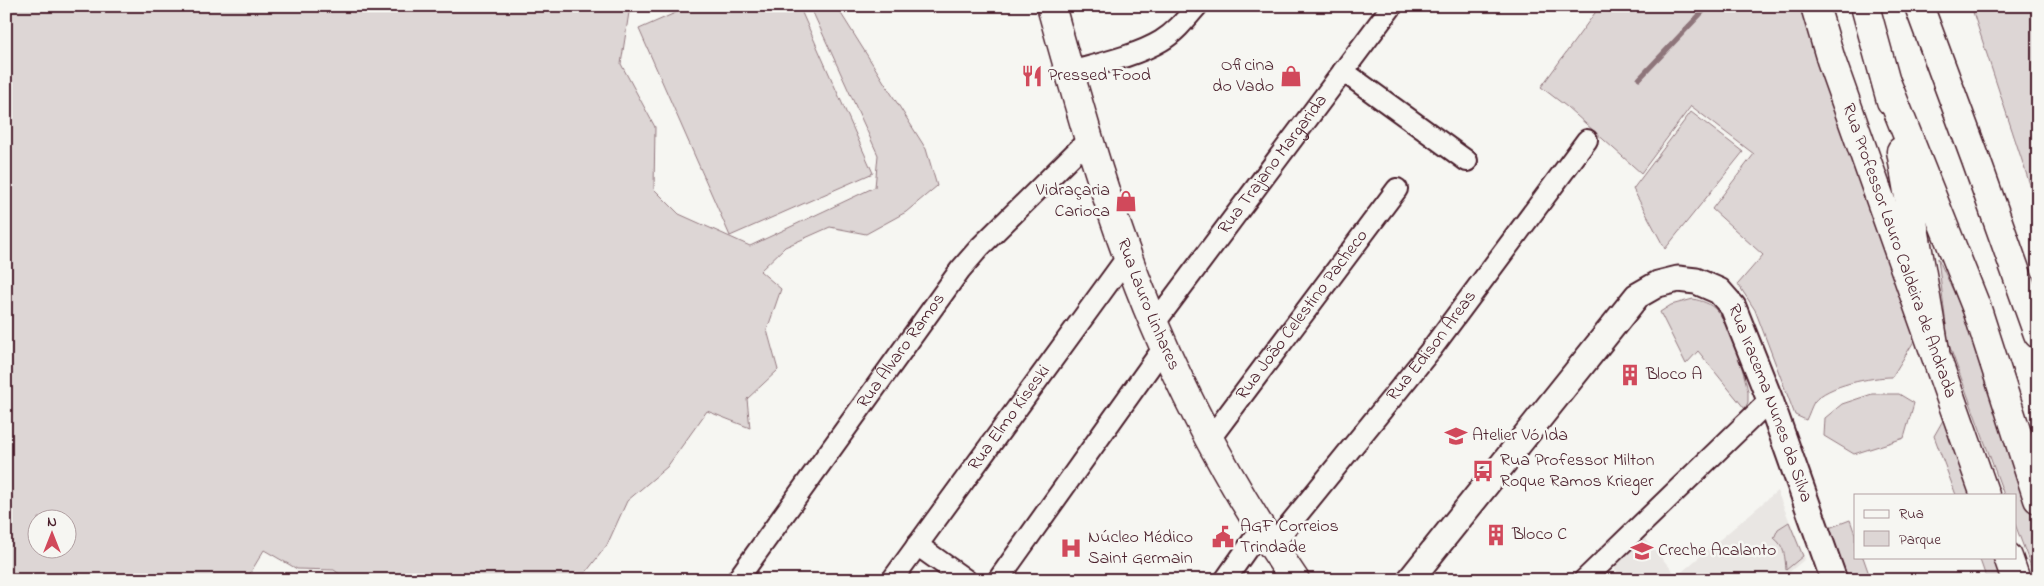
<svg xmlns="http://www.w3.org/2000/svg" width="2044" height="586" font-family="'Indie Flower',sans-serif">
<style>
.built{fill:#e9e6e3}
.green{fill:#ddd6d5;stroke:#947a80;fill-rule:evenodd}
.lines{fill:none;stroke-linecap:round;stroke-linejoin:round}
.stream{stroke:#8e747a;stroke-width:5}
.minor-casing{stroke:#4a1f2b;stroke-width:24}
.tertiary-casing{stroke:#4a1f2b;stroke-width:29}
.secondary-casing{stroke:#4a1f2b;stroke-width:31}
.primary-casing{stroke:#4a1f2b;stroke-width:31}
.minor{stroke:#f6f6f2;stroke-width:20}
.tertiary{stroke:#f6f6f2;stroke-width:25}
.secondary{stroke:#f6f6f2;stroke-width:28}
.primary{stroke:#f6f6f2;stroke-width:28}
.labels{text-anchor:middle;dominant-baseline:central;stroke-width:5;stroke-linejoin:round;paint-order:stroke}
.poi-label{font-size:18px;fill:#4a1f2b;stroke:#f6f6f2;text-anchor:start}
.street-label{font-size:18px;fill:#4a1f2b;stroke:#f6f6f2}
</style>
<rect width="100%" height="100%" fill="#f6f6f2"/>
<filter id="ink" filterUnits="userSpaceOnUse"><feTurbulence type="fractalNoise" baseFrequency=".02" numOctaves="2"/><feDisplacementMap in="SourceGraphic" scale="10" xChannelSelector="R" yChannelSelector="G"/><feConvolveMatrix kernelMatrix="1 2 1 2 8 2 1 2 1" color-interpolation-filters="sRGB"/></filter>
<g filter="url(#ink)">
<g class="built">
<path d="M 1777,491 L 1805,559 L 1780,580 L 1625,580 L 1612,566 L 1643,536 L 1677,576 Z"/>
<path d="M 1447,570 L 1457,580 L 1439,580 Z"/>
</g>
<g class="green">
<path d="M 6,6 L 630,6 L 621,64 L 655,127 L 654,189 L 679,214 L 750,246 L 875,187 L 878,155 L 810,6 L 840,6 L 840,12 L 926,149 L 937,186 L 906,212 L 866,234 L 830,227 L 785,247 L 760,271 L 781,289 L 767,330 L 778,370 L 747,399 L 750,428 L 707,411 L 667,467 L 627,501 L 607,545 L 580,580 L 348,580 L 334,570 L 297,569 L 264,550 L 249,575 L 250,580 L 6,580 ZM 68,518 L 68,548 L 38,548 L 38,518 Z"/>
<path d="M 691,6 L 799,6 L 873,173 L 730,236 L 639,29 Z"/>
<path d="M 1600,6 L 1803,6 L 1916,338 L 1892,377 C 1872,377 1827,385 1814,402 C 1811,407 1809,414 1806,420 L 1795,415 L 1755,310 L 1738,284 L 1763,255 L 1712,209 L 1754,154 L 1691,106 L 1641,173 L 1567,107 L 1541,87 Z"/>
<path d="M 1971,6 L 2038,6 L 2038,209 Z"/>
<path d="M 1691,112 L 1743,152 L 1665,249 L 1633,189 Z"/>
<path d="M 1938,258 L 1986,361 L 2038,511 L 2038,580 L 2036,580 L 2015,524 L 2015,495 L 2004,495 L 1948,342 Z"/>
<path d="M 1693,299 C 1702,301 1710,303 1717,311 C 1730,324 1744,373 1748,391 L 1748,402 L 1745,409 L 1698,351 L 1686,364 L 1660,312 L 1671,305 Z"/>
<path d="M 1872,394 L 1899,394 L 1914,403 L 1904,438 L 1854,454 L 1824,436 L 1825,418 L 1842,404 Z"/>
<path d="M 1946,415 L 1975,495 L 1956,495 L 1934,436 Z"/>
<path d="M 1850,520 L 1855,534 L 1855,557 L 1863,557 L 1871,580 L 1848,580 L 1829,528 Z"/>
<path d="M 1789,522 L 1803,556 L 1786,570 C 1785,558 1785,546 1774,538 L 1778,529 Z"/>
<path d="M 1979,557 L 1997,557 L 2005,580 L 1987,580 Z"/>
</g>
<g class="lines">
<path class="stream" d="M 1639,79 L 1708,6"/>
<g class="minor-casing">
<g id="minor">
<path d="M 1343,71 L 1467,161"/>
<path d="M 1070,72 C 1098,64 1136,56 1161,41 C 1176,32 1186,19 1197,6"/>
<path id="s1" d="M 1154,324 L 1392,6"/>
<path id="s2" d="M 1209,440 L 1397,189"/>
<path d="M 917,545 L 966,580"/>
<path id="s3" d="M 1272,546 L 1430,351 L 1587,140"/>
<path id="s4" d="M 737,580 L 960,270 L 980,247 L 1089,139"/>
<path id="s5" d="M 892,580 L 1128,256"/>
<path d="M 998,580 L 1164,347"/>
<path d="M 1225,580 L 1261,529"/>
<path d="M 1584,580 L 1770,400"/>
</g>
</g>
<g class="tertiary-casing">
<g id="tertiary">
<path id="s6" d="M 1410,580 L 1637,296 L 1658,284 L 1678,279 L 1696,281 L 1719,291 L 1733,307 L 1770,400 L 1834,580"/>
</g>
</g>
<g class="secondary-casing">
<g id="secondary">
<path id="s7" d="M 1051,6 C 1081,114 1111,223 1155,326 C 1193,415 1240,500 1295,580"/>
<path id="s8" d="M 1815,6 L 1831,60 L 1985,495"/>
<path d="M 2008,557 L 2016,580"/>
</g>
</g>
<g class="primary-casing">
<g id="primary">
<path d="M 1865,6 L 1891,101"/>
<path d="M 1919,6 L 1976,160 L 2038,334"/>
<path d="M 1887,84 L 1977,309 L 2038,499"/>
<path d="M 1901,151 L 1935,350"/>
</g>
</g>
<use href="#minor" class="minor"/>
<use href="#tertiary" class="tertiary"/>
<use href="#secondary" class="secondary"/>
<use href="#primary" class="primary"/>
</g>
</g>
<defs>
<g id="restaurant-bare" transform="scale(1.725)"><path d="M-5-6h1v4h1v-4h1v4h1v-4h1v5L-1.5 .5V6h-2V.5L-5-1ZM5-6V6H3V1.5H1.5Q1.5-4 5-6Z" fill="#d1495b" stroke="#f6f6f2" stroke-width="2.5" paint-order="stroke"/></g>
<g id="shop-bare" transform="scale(1.725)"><path d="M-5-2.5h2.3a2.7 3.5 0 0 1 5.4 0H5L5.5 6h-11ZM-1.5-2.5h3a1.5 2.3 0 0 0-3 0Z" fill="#d1495b" stroke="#f6f6f2" stroke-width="2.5" paint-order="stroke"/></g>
<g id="building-bare" transform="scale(1.725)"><path d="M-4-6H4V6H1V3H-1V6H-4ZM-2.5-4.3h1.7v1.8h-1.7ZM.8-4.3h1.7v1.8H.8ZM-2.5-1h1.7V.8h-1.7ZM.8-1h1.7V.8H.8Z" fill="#d1495b" stroke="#f6f6f2" stroke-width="2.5" paint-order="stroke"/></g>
<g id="university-bare" transform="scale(1.725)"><path d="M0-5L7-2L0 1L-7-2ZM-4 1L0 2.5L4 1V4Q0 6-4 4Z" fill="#d1495b" stroke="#f6f6f2" stroke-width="2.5" paint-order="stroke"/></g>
<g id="bus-bare" transform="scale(1.725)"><path d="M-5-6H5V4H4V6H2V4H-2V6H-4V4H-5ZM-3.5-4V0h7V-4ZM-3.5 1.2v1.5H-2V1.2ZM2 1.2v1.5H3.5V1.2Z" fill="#d1495b" stroke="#f6f6f2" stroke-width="2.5" paint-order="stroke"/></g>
<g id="civic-bare" transform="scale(1.725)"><path d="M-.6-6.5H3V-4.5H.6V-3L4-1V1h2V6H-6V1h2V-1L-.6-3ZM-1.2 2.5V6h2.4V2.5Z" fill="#d1495b" stroke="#f6f6f2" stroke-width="2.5" paint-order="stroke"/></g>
<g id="hospital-bare" transform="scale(1.725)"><path d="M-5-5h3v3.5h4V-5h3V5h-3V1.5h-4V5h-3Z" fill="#d1495b" stroke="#f6f6f2" stroke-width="2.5" paint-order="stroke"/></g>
<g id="school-bare" transform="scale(1.725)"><path d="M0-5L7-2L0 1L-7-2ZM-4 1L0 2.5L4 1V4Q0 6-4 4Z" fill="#d1495b" stroke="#f6f6f2" stroke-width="2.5" paint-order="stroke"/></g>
</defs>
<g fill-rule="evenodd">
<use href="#restaurant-bare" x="1032" y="76"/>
<use href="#shop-bare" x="1291" y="76"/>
<use href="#shop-bare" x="1126" y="201"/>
<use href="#building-bare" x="1630" y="375"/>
<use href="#university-bare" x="1456" y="436"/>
<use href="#bus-bare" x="1483" y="471"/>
<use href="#building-bare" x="1496" y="535"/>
<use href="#civic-bare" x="1223" y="537"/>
<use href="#hospital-bare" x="1071" y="548"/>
<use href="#school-bare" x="1642" y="551"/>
</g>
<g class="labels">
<g class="poi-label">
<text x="1274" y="66" text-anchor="end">Oficina<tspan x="1274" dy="21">do Vado</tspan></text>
<text x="1048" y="76">Pressed Food</text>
<text x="1110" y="191" text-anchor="end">Vidraçaria<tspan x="1110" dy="21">Carioca</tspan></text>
<text x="1646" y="375">Bloco A</text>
<text x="1472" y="436">Atelier Vó Ida</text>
<text x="1500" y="461">Rua Professor Milton<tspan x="1500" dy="21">Roque Ramos Krieger</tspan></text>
<text x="1240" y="527">AGF Correios<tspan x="1240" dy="21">Trindade</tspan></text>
<text x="1512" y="535">Bloco C</text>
<text x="1088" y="538">Núcleo Médico<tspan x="1088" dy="21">Saint Germain</tspan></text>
<text x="1658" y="551">Creche Acalanto</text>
</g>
<g class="street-label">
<text stroke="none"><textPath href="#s1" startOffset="199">Rua Trajano Margarida</textPath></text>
<text stroke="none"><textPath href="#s8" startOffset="259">Rua Professor Lauro Caldeira de Andrada</textPath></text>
<text stroke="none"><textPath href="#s7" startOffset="314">Rua Lauro Linhares</textPath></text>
<text stroke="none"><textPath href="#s2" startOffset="156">Rua João Celestino Pacheco</textPath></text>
<text stroke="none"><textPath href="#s3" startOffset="256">Rua Edison Áreas</textPath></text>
<text stroke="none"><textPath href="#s4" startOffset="282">Rua Álvaro Ramos</textPath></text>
<text stroke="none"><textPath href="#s6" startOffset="576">Rua Iracema Nunes da Silva</textPath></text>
<text stroke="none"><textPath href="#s5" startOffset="200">Rua Elmo Kiseski</textPath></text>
</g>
</g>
<rect width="2044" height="586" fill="none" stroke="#f6f6f2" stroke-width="25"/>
<rect x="12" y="12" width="2019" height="561" fill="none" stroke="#4a1f2b" stroke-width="2" filter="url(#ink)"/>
<rect x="1854" y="494" width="162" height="65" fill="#f6f6f2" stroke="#b1a0a2"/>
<rect x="1864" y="510" width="25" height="8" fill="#f6f6f2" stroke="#b1a0a2"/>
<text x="1899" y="518" font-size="15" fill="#4a1f2b">Rua</text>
<rect x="1864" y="531" width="25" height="15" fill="#ddd6d5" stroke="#b1a0a2"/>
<text x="1899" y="544" font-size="15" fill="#4a1f2b">Parque</text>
<g transform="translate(52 534)"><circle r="24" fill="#f6f6f2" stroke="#b1a0a2"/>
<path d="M0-4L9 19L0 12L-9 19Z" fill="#d1495b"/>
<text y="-8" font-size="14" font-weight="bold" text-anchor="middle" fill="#4a1f2b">N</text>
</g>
</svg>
